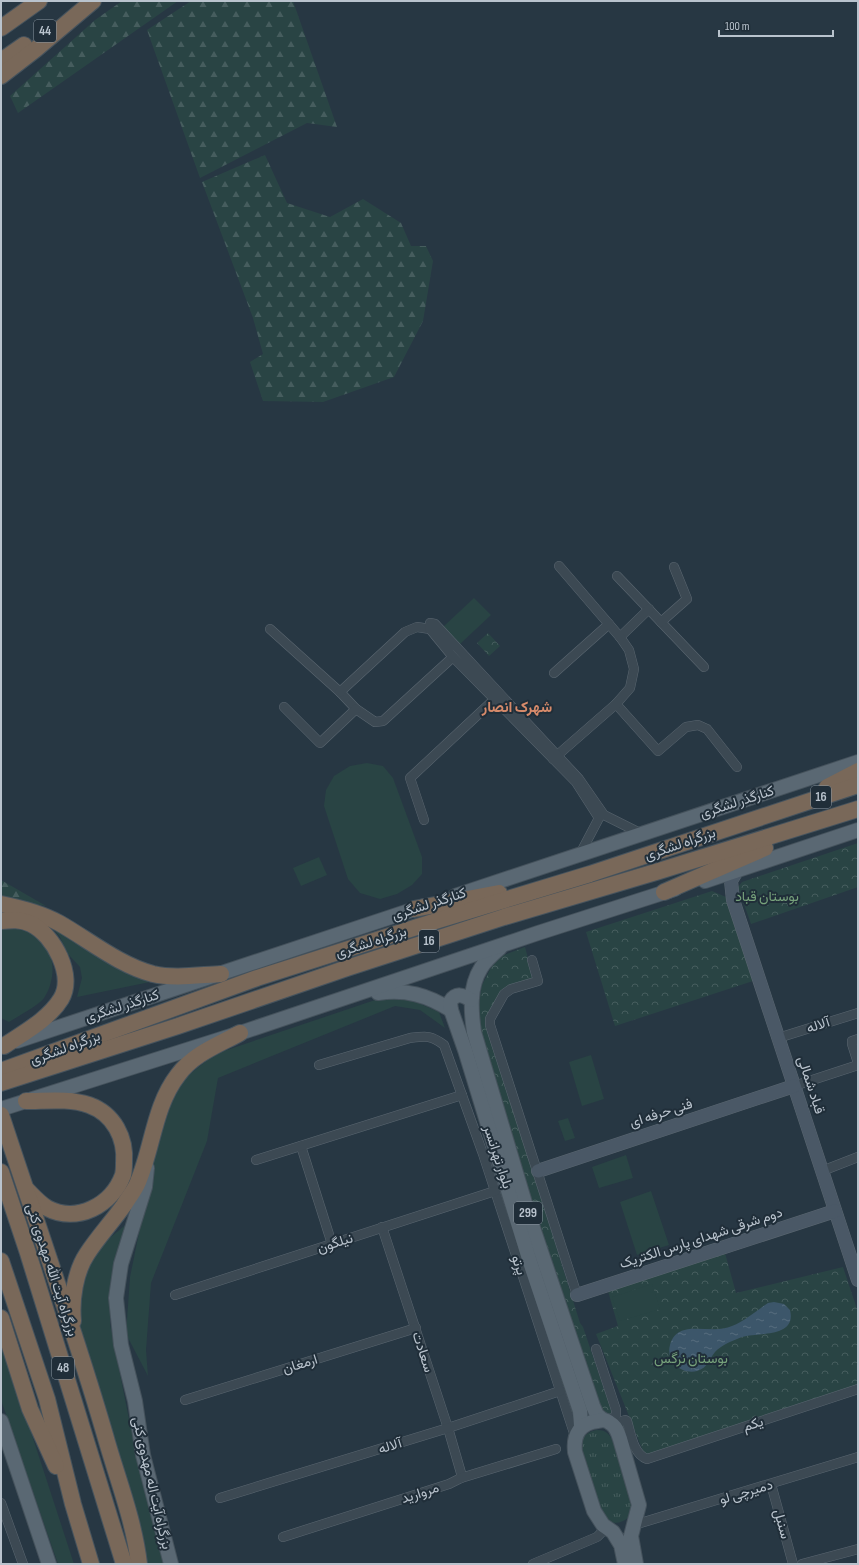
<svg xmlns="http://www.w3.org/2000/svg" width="859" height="1565" font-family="'Sofia Sans Condensed',Vazirmatn,sans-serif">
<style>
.grass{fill:url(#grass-tufts)}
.forest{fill:url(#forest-firs)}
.park{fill:url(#park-crowns)}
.garden{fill:#294444}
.water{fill:url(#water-ripples)}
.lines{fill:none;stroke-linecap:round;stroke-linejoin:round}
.street-casing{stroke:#5a6670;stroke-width:10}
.secondary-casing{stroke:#5a6670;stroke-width:14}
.primary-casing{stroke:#45525c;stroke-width:16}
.highway-casing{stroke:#46535d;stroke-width:18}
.street{stroke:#3c4953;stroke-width:9}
.secondary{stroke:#4a5866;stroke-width:13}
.primary{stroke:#5a6873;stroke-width:14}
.highway{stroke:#796859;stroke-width:16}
.labels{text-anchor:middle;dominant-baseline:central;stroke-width:4;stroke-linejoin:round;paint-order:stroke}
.shield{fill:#202e39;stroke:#8b96a1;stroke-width:1}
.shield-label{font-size:13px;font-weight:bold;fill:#b9c3cd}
.street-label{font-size:14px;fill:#b9c3cd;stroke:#202e39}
.park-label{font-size:14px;fill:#77a27b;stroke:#202e39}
.neighbourhood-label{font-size:15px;font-weight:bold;fill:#d68a6a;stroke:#202e39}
</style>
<defs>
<pattern id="grass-tufts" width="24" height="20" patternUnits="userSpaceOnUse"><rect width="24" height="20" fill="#294444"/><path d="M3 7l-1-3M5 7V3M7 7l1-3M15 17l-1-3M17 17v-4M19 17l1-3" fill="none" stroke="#465d5e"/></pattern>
<pattern id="forest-firs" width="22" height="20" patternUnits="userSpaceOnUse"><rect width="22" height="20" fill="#294444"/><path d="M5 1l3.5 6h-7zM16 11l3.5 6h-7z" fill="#465d5e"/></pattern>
<pattern id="park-crowns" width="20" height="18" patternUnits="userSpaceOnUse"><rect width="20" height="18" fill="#294444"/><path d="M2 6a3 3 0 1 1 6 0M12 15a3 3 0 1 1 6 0" fill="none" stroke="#465d5e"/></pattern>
<pattern id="water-ripples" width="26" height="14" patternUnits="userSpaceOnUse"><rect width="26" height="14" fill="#3c566a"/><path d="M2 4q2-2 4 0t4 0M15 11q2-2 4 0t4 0" fill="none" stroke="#566d7e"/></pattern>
</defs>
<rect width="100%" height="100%" fill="#273743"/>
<path class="grass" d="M 597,1430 C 605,1430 608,1433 612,1439 L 633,1502 L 629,1517 C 621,1524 612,1525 603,1518 C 598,1503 578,1456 581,1443 C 583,1435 590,1431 597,1430 Z"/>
<g class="forest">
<path d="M 122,1 L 178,1 L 18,113 L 10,96 L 95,20 Z"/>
<path d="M 191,1 L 293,1 L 337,127 L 307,123 L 200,178 L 147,30 Z"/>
<path d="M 265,155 L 287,203 L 330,217 L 363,199 L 401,223 L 411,246 L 426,246 L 433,261 L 423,321 L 394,377 L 323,402 L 263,401 L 250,362 L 263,354 L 253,318 L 202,182 Z"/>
<path d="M 1,880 L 46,906 L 1,898 Z"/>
</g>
<g class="park">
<path d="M 488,633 L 500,646 L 489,656 L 477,643 Z"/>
<path d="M 858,843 L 858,887 L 751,924 L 738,887 L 742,882 Z"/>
<path d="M 712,891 L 726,897 L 753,981 L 615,1026 L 586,932 Z"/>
<path d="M 525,947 L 534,981 L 509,988 L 489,1017 L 515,1115 L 580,1323 L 583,1327 L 612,1413 L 609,1416 L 596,1408 L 474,1024 L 482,985 L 496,958 Z"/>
<path d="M 725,1253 L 736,1293 L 843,1267 L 858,1312 L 858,1385 L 795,1405 L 649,1456 L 645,1456 L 596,1334 L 618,1326 L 608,1291 Z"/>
</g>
<g class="garden">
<path d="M 474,598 L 491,615 L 460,644 L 443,627 Z"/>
<path d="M 367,763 L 383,766 L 393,778 L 422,857 L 422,874 L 412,885 L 397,894 L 380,899 L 360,893 L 348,879 L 324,806 L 326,790 L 334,776 L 350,766 Z"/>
<path d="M 319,857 L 327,875 L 301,886 L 293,868 Z"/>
<path d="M 48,923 L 147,977 L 150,982 L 77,997 L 82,978 L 80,967 L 67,953 L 60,937 Z"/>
<path d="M 8,928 C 18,929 32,930 40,938 C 56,953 56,980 44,998 C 38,1006 18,1016 9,1022 L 1,1018 L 1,930 Z"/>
<path d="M 405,997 L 439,1012 L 445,1028 L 420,1010 L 395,1006 L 218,1078 L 207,1141 L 151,1283 L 146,1350 L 148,1376 L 126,1334 L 130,1277 L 164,1111 L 185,1078 L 215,1054 L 375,1000 Z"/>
<path d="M 591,1055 L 604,1099 L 582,1106 L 569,1062 Z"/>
<path d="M 568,1118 L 575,1138 L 565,1141 L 558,1121 Z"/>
<path d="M 626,1155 L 633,1178 L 599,1188 L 592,1167 Z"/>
<path d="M 651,1191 L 669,1245 L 637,1255 L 620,1202 Z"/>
<path d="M 129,1222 L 113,1270 L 110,1287 L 110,1324 L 129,1419 L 165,1564 L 145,1564 L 77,1321 L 85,1272 L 100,1246 Z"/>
<path d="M 652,1284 L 660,1309 L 620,1321 L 612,1297 Z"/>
<path d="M 1,1340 L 74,1564 L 58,1564 L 1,1400 Z"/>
</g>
<path class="water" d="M 774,1302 L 784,1304 L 790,1310 C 797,1338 758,1332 742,1337 C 734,1340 721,1345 715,1352 C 709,1359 708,1368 697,1371 C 690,1373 680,1371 675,1364 C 670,1359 668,1352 670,1345 C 678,1317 711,1336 732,1326 C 745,1321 757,1310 768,1303 Z"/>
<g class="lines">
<g class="street-casing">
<g id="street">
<path d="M 617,576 L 704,667"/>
<path d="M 661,622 L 687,599 L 674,567"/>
<path d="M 270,629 L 340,692 L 356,709 L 375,722 L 383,721 L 453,657"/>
<path d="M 620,637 L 649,609"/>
<path d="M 554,673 L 609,624"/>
<path d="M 340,692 L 405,632 L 417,627 L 430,629"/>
<path d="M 616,704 L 658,751 L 686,727 L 698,725 L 707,729 L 737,767"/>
<path d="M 284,707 L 320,743 L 356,709"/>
<path d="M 553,759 L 616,704 L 630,688 L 634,669 L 629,650 L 620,637 L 559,566"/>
<path d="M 424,820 L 410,778 L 499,695"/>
<path d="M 580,854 L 599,818 L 576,782 L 453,657 L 430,629 L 430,623 L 435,624 L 579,779 L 604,815 L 642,834"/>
<path d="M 532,960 L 538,981 L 511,989 L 504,994 L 490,1019 L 490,1025 L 577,1295"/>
<path d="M 778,1038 L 858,1013"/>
<path d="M 858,1039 L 852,1041 L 852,1044 L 858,1063"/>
<path d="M 319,1065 L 410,1038 C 426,1036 431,1035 444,1045 L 483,1154 L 575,1436"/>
<path d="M 794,1086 L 858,1065"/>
<path d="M 301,1146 L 332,1244"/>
<path d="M 256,1160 L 462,1095"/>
<path d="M 822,1171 L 858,1157"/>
<path d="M 382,1227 L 448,1428 L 461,1473 L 461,1478"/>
<path d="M 175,1295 L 495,1191"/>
<path d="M 596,1349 L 616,1410 L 616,1415 L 609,1422"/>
<path d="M 185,1400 L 416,1328"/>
<path d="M 613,1425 L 625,1420 L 627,1421 C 631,1434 633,1454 647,1459 L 858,1389"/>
<path d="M 771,1484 L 793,1564"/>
<path d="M 220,1498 L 448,1428 L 560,1391"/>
<path d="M 1,1503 L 23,1564"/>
<path d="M 634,1525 L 858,1457"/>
<path d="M 283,1537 L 449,1484 L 461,1478 L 556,1449"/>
<path d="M 533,1564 L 597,1537 L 602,1532 L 603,1525"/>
<path d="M 802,1564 L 858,1549"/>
</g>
</g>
<g class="secondary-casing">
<g id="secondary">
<path d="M 737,871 L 731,881 L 733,900 L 858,1280"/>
<path d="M 538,1171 L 794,1086"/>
<path d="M 577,1295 L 835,1211"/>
</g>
</g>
<g class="primary-casing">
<g id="primary">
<path d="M 705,881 L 858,830"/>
<path d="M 455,896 L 858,762"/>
<path d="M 500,948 C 493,954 485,961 481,968 C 469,987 471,1011 474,1032 L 528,1213 L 593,1406 L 597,1415 L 603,1420"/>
<path d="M 378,993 C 406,989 427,995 451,1010"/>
<path d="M 471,1000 C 463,995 456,992 450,1002 L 451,1010 L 465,1050 L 530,1262 L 580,1411 L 581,1426"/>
<path d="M 17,1041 L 424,906"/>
<path d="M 1,1109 L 240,1033 L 538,933 L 675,889"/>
<path d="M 147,1168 L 145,1187 L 121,1264 L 116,1298 L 121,1345 L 135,1401 L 143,1455 L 171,1564"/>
<path d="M 1,1421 L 49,1564"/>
<path d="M 625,1564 L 621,1545 L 613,1532 L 603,1525 L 594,1511 L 575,1452 C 573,1434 580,1423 598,1421 C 602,1420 607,1420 610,1423 C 616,1426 618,1433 620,1439 L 639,1505 L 631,1536 L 636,1564"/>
</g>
</g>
<g class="highway-casing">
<g id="highway">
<path d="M 1,28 L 39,1"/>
<path d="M 1,61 L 24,45"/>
<path d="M 1,76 L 36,49 L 93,1"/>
<path d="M 827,787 L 858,771"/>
<path d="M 664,892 L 765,848"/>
<path d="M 1,904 C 21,908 41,913 59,923 C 89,940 119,965 153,974 C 174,979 199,975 221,974"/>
<path d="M 414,909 L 499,893"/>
<path d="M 1,921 C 11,920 21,919 31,924 C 54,935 75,976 61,999 C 48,1020 23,1033 4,1046"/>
<path d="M 1,1071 L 257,978 L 439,920 L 590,874 L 858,785"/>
<path d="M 1,1083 L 178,1026 L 347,968 L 504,917 L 659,871 L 858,809"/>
<path d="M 26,1101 C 46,1101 69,1098 89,1105 C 114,1114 126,1138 124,1163 C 124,1167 124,1171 123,1175 C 112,1205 77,1224 47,1208 C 39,1203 33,1196 27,1190"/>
<path d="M 1,1115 C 36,1222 74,1328 105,1435 C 117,1478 134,1520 139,1564"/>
<path d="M 1,1172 L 28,1253 L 124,1564"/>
<path d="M 1,1261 L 47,1399 L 73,1504 L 91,1564"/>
<path d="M 1,1318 L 30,1409 L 56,1466"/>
<path d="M 73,1321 C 71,1300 75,1272 87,1254 C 98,1237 112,1222 124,1205 C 128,1198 135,1190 138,1182 C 153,1147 154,1106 178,1075 C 193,1054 218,1045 240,1033"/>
</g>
</g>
<use href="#street" class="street"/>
<use href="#secondary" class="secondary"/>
<use href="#primary" class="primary"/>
<use href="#highway" class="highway"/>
</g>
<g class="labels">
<g class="shield">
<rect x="34" y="20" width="22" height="22" rx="3"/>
<rect x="811" y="786" width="20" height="22" rx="3"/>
<rect x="419" y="930" width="20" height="22" rx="3"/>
<rect x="514" y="1202" width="28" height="22" rx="3"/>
<rect x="52" y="1357" width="22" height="22" rx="3"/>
</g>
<g class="shield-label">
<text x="45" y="31">44</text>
<text x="821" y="797">16</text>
<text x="429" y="941">16</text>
<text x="528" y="1213">299</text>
<text x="63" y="1368">48</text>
</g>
<g class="street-label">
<text transform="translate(737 802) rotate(-18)">کنارگذر لشگری</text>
<text transform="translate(680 844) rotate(-19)">بزرگراه لشگری</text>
<text transform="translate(429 904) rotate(-18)">کنارگذر لشگری</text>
<text transform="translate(371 942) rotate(-18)">بزرگراه لشگری</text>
<text transform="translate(122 1006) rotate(-18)">کنارگذر لشگری</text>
<text transform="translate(818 1025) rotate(-18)">آلاله</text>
<text transform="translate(65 1048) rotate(-20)">بزرگراه لشگری</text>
<text transform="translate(811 1085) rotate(72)">قباد شمالی</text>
<text transform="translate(661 1113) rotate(-18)">فنی حرفه ای</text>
<text transform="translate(498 1157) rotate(72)">بلوار تهرانسر</text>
<text transform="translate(701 1238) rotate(-18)">دوم شرقی شهدای پارس الکتریک</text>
<text transform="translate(335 1243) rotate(-18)">نیلگون</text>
<text transform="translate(519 1265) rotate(72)">پرتو</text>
<text transform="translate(52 1270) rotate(72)">بزرگراه آیت الله مهدوی کنی</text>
<text transform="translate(423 1352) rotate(72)">سعادت</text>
<text transform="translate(300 1364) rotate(-17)">ارمغان</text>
<text transform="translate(753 1424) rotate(-18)">یکم</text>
<text transform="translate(390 1446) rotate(-17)">آلاله</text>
<text transform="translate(152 1483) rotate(77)">بزرگراه آیت اله مهدوی کنی</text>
<text transform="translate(746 1492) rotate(-17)">دمیرچی لو</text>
<text transform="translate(420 1493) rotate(-18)">مروارید</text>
<text transform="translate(782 1524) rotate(75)">سنبل</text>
</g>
<g class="park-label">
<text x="767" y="896">بوستان قباد</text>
<text x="691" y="1358">بوستان نرگس</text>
</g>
<g class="neighbourhood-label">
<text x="517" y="707">شهرک انصار</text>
</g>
</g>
<rect width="859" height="1565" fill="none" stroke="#b9c3cd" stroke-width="4"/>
<path d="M719 30v6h114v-6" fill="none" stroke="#b9c3cd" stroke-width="2"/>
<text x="725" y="30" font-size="12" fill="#b9c3cd" stroke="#202e39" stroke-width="3" paint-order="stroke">100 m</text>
</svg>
